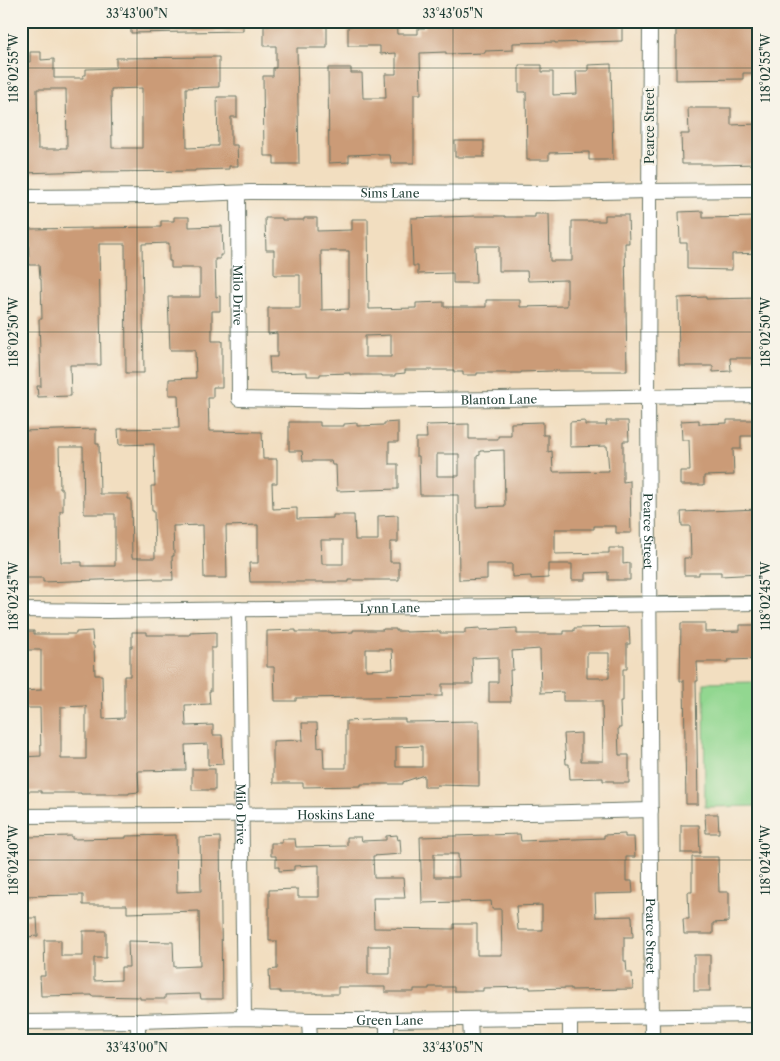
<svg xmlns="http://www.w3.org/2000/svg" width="780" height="1061" font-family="'Libre Caslon Text',serif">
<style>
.green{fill:#92d790;stroke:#588a62}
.building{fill:#cb9b77;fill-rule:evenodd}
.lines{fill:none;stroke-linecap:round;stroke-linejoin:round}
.minor-casing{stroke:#697565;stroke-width:16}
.minor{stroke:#fff;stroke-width:14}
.ticks{fill:none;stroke:#1f3d34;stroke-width:1;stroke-opacity:0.45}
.labels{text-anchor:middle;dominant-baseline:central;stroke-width:5;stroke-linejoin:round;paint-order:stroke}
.street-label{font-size:12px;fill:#1f3d34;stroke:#f7f3e8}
.neatline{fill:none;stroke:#1f3d34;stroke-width:2}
.ticks-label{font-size:12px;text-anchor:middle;fill:#1f3d34}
</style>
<rect width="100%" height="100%" fill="#f7f3e8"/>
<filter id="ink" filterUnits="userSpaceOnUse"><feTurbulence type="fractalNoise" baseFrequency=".02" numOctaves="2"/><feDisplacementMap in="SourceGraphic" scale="10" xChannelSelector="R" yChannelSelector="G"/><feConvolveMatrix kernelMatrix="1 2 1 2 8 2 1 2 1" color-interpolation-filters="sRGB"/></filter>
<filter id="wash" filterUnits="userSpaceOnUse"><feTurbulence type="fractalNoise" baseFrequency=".0096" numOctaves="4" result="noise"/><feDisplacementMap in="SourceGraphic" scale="20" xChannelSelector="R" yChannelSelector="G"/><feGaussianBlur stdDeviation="1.12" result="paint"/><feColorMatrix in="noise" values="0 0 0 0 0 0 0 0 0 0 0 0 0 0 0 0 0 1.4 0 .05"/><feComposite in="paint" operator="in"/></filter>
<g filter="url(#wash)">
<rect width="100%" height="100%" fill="#f2dec0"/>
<path class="green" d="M 759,682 L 759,806 L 705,807 L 704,683 Z"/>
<g id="blocks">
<g class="building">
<path d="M 131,21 L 243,21 L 243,31 L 131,33 Z"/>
<path d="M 270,21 L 326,21 L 326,27 L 327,27 L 327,48 L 297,48 L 299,164 L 274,164 L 274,156 L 264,156 L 263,76 L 273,76 L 273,68 L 276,68 L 276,46 L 264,46 L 264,26 L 270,26 Z"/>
<path d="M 351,21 L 396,21 L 397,34 L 418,34 L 418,28 L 425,28 L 425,21 L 622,21 L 622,41 L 555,43 L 555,42 L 513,43 L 513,50 L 485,51 L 485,53 L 446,54 L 446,52 L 420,53 L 421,94 L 414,94 L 414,163 L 391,163 L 390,155 L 378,155 L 378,154 L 349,155 L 349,162 L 329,163 L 328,68 L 351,68 L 351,73 L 362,73 L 363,98 L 386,98 L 385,74 L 396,74 L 396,53 L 380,54 L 380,46 L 348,46 L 348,26 L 352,26 Z"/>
<path d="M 676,21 L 759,21 L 759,73 L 743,73 L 743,79 L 676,80 Z"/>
<path d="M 30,52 L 41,52 L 41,60 L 54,59 L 54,78 L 83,78 L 83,75 L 86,75 L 86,69 L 116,68 L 116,58 L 219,57 L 219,87 L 186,88 L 187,148 L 210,147 L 210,146 L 218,146 L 217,97 L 237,97 L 237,117 L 231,117 L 231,145 L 237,145 L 238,166 L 229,166 L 229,169 L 195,170 L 195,171 L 93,172 L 93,171 L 21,173 L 21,148 L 24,148 L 24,120 L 21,120 L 21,62 L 30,62 ZM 142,88 L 142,148 L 112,148 L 111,89 ZM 37,89 L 66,89 L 67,148 L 60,148 L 60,149 L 38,149 Z"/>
<path d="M 611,64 L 613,160 L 589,160 L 589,152 L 549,153 L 549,160 L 527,160 L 526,92 L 519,92 L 519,65 L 542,65 L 542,72 L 553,72 L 553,95 L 577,94 L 576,71 L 588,71 L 588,65 Z"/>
<path d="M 688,108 L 731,108 L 731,125 L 759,124 L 759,164 L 711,165 L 711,164 L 682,164 L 681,134 L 689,134 Z"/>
<rect x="455" y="141" width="29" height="16"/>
<path d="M 703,211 L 703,218 L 759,217 L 759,253 L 732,254 L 732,270 L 687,269 L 687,243 L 680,243 L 679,212 Z"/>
<path d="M 535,214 L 549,214 L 550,261 L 572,261 L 572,221 L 605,221 L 605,215 L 628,215 L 629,243 L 625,243 L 627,371 L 552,371 L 521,372 L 521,373 L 477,373 L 477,375 L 463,375 L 463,372 L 454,372 L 454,370 L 405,370 L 405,373 L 395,374 L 395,376 L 382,376 L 382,375 L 350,375 L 350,373 L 320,374 L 320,376 L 307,376 L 307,372 L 270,373 L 269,357 L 277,357 L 277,333 L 268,334 L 268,308 L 300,308 L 300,275 L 274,275 L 274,250 L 266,250 L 265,218 L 282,218 L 282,220 L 304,220 L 304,218 L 317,218 L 317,231 L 352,230 L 352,219 L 368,219 L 369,309 L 416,308 L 416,303 L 444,302 L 444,307 L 486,307 L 486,300 L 520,300 L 520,307 L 567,306 L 567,280 L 528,281 L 527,271 L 499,271 L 499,246 L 475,246 L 476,283 L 453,283 L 453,273 L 418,274 L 418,266 L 413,266 L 411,218 L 476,216 L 505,216 L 505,217 L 535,217 ZM 321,251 L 349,251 L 349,309 L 322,310 ZM 391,335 L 391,357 L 365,357 L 365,336 Z"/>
<path d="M 174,217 L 189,217 L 189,227 L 222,226 L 223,255 L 220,255 L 220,259 L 215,259 L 216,297 L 220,296 L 220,311 L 212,311 L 212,341 L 222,341 L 222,387 L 213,387 L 213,398 L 208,398 L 209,431 L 262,432 L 263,459 L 277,459 L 277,483 L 272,483 L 273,509 L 297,508 L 297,519 L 333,518 L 333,515 L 354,515 L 355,540 L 378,540 L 378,516 L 398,515 L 398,542 L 390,542 L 390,562 L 399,562 L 399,580 L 349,580 L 349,582 L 250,582 L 249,563 L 258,563 L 258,525 L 226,526 L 227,578 L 204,578 L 203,525 L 173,526 L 174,556 L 172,556 L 173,580 L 154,580 L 154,578 L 43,582 L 43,578 L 21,578 L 21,431 L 96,429 L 96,444 L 99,444 L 100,494 L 128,494 L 128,499 L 131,499 L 132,558 L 155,558 L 154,511 L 152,511 L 151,486 L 155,486 L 154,444 L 119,445 L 118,429 L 179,428 L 178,395 L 169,395 L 169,379 L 196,378 L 195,350 L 170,350 L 168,297 L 200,297 L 200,268 L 171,268 L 171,261 L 169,261 L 169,243 L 142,244 L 144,373 L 126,373 L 125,244 L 99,244 L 101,365 L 70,365 L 71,396 L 38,397 L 37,386 L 41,386 L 39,319 L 42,319 L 41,279 L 40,279 L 39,265 L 29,265 L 28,229 L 161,227 L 161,221 L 174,221 ZM 59,447 L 83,447 L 84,514 L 115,514 L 115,566 L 82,566 L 82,562 L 61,562 L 60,511 L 63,511 L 63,489 L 60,489 ZM 321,540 L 343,540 L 343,564 L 322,564 Z"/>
<path d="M 706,297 L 706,299 L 759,298 L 759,358 L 730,358 L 731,371 L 713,372 L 713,366 L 679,366 L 678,298 Z"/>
<path d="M 699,420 L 699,424 L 727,423 L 727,420 L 759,420 L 759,436 L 741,436 L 741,449 L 733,449 L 734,475 L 704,476 L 704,485 L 680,485 L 680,471 L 690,471 L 689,440 L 682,440 L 681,421 Z"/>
<path d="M 585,421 L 585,425 L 607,425 L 606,421 L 628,421 L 629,441 L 623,441 L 623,482 L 630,481 L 631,533 L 616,533 L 616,526 L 594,526 L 594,529 L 555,529 L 555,554 L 609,553 L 609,548 L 623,548 L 623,564 L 630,563 L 630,580 L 608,580 L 608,572 L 586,573 L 586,580 L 572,580 L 572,564 L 548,564 L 548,578 L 531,579 L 531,576 L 512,577 L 512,564 L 487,564 L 487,579 L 459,580 L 458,495 L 420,495 L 419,456 L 416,456 L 416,438 L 427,438 L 426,425 L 469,424 L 469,439 L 498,439 L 498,436 L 511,436 L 511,423 L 543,422 L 543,435 L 548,435 L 548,452 L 552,451 L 553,472 L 609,471 L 607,446 L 570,447 L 570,422 ZM 504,450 L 505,506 L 477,507 L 477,456 L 480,455 L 480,451 ZM 437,454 L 459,454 L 459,476 L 437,476 Z"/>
<path d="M 289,422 L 320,422 L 320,426 L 344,426 L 344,424 L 357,423 L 357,426 L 384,425 L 384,423 L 398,422 L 398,442 L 389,442 L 389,464 L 398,464 L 398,489 L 337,491 L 336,465 L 332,465 L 331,461 L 303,461 L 302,451 L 289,451 Z"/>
<path d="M 759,509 L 759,574 L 721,576 L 721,572 L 699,572 L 699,575 L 684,575 L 684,558 L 691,558 L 690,526 L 682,526 L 681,512 Z"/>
<path d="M 681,623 L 705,623 L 705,632 L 740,631 L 740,625 L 759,625 L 759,659 L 728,660 L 728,662 L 697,662 L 698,681 L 696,681 L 698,804 L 686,804 L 684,681 L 680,681 Z"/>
<path d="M 629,627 L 630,644 L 627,644 L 627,669 L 623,669 L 623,701 L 620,701 L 621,728 L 618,728 L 619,755 L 629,755 L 629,783 L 614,783 L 614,781 L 603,781 L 603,778 L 570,779 L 569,764 L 566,764 L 564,734 L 581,733 L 581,761 L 603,761 L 602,701 L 563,701 L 563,692 L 541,693 L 540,649 L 512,651 L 513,670 L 510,670 L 511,702 L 489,702 L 489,682 L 498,682 L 498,657 L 472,658 L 473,684 L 442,684 L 442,696 L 296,698 L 296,701 L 275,701 L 274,667 L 267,667 L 267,631 L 296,630 L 296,632 L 331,632 L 331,633 L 353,632 L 353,630 L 383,630 L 383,629 L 396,629 L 396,631 L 406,631 L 406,632 L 440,631 L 440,633 L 465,633 L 465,629 L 480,628 L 480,630 L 517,628 L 517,634 L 564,634 L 564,631 L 574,631 L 574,628 ZM 366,649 L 392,649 L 393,669 L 366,670 ZM 587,653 L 609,653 L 609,678 L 587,678 Z"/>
<path d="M 21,631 L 34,631 L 34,634 L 76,634 L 76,632 L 92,631 L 93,646 L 94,646 L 95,675 L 102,675 L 103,719 L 124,718 L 124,676 L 130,676 L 130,647 L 132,647 L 132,632 L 147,632 L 147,635 L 190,635 L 190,633 L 216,632 L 216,648 L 211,648 L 211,691 L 209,691 L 210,704 L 185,705 L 186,726 L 213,725 L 213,735 L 222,735 L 223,764 L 208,765 L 208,744 L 185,745 L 186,770 L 138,771 L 139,792 L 129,793 L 129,794 L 81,794 L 81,793 L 41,793 L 41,791 L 22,791 L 21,757 L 41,756 L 40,708 L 21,708 L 21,691 L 41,690 L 41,650 L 21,650 ZM 86,706 L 86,759 L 61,759 L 61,707 Z"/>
<path d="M 383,719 L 405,719 L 405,722 L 479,721 L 479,786 L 437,785 L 436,787 L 424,787 L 424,775 L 403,782 L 403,784 L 361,784 L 361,786 L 303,787 L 303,783 L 273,783 L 273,741 L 303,740 L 302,723 L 317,723 L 318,748 L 323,747 L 324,768 L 346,768 L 346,721 ZM 422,746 L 422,767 L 396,767 L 396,747 Z"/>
<rect x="192" y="769" width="23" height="21"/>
<path d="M 705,814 L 718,814 L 719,833 L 706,833 Z"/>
<path d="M 681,825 L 699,825 L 700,853 L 681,853 Z"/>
<path d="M 520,834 L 521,841 L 604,838 L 604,835 L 625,834 L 625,837 L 634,837 L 635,857 L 626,857 L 626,881 L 632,881 L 633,893 L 595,894 L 596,917 L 632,916 L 633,937 L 624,937 L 624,961 L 626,961 L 627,973 L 632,973 L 633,989 L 571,990 L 571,988 L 530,989 L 530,987 L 483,988 L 483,991 L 454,991 L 454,987 L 429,987 L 429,989 L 414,989 L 414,992 L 385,992 L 385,987 L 338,987 L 338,994 L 317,994 L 317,993 L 280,993 L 280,991 L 270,991 L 269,970 L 277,969 L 277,941 L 269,941 L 269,890 L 298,889 L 298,897 L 319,897 L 319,865 L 294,866 L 294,870 L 279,871 L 279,867 L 276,867 L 276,856 L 271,856 L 271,843 L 282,843 L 282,839 L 295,839 L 296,847 L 347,846 L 347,837 L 361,837 L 362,841 L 386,840 L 386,836 L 397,835 L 398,840 L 400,839 L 401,854 L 373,856 L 374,878 L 403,878 L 405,898 L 373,898 L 374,928 L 454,929 L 454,924 L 477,924 L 477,955 L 502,955 L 501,909 L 492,909 L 491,901 L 422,903 L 420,837 ZM 434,854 L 458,854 L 459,877 L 434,877 ZM 542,905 L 542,930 L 518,930 L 516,906 ZM 368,946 L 390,946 L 390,974 L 368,974 Z"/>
<path d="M 176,835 L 177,892 L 201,891 L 200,838 L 220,837 L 222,999 L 201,999 L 200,994 L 165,995 L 165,999 L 140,999 L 140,997 L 92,996 L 92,995 L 41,996 L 40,976 L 45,976 L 44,940 L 61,940 L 61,956 L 83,956 L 83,931 L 106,931 L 106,958 L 94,958 L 94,981 L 121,980 L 121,967 L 129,967 L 128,941 L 173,942 L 174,967 L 200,966 L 199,911 L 127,913 L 127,905 L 83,905 L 83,895 L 21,896 L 21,840 L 25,839 L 26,837 L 72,836 L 72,839 L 126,838 L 126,836 Z"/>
<path d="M 692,857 L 718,857 L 719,892 L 729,892 L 729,922 L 713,923 L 713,934 L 684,934 L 683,919 L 689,919 L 688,892 L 692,892 Z"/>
<path d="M 26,918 L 37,918 L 38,936 L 26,937 Z"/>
<rect x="694" y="955" width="16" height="36"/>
</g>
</g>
</g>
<g filter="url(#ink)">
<use href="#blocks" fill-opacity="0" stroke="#697565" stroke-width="1"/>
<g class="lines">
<g class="minor-casing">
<g id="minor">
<path id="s1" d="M 650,21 L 648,396 L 652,1040"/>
<path id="s2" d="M 238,193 L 239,399 L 361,401 L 759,395"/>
<path id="s3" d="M 21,197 L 149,196 L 250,192 L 554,193 L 649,191 L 759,190"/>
<path id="s4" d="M 239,609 L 244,1018"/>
<path id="s5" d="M 21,610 L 107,611 L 759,603"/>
<path id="s6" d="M 21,816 L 531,813 L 651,810"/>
<path d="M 570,1018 L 570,1040"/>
<path d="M 470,1019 L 471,1040"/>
<path d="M 309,1020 L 310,1040"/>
<path d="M 387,1020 L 387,1040"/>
<path d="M 138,1021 L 138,1040"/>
<path id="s7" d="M 21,1022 L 138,1021 L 244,1018 L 309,1020 L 387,1020 L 759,1015"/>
</g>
</g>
<use href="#minor" class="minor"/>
</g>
</g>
<path class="ticks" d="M 137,21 L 137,1040M 453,21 L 453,1040M 21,68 L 759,68M 21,332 L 759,332M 21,596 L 759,596M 21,860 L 759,860"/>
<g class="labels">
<g class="street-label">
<text transform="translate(649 126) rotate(-90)">Pearce Street</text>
<text stroke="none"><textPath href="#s3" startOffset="369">Sims Lane</textPath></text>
<text stroke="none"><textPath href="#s2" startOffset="102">Milo Drive</textPath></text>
<text stroke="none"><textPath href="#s2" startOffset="466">Blanton Lane</textPath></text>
<text stroke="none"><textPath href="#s1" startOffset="510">Pearce Street</textPath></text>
<text stroke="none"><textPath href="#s5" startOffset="369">Lynn Lane</textPath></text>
<text stroke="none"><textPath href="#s4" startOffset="205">Milo Drive</textPath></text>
<text stroke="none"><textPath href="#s6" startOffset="315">Hoskins Lane</textPath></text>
<text stroke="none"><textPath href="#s1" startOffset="915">Pearce Street</textPath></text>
<text stroke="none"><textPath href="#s7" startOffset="369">Green Lane</textPath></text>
</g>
</g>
<rect width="780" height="1061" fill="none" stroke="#f7f3e8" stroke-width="55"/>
<rect x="28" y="28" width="724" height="1006" class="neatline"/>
<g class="ticks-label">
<text x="137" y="18">33°43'00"N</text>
<text x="453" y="18">33°43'05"N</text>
<text transform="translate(766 68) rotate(-90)" y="4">118°02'55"W</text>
<text transform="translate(14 68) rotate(-90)" y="4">118°02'55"W</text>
<text transform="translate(14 332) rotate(-90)" y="4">118°02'50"W</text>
<text transform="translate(766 332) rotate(-90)" y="4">118°02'50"W</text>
<text transform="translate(14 596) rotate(-90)" y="4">118°02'45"W</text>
<text transform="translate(766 596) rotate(-90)" y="4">118°02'45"W</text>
<text transform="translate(14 860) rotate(-90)" y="4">118°02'40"W</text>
<text transform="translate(766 860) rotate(-90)" y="4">118°02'40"W</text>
<text x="137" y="1052">33°43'00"N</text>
<text x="453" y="1052">33°43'05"N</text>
</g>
</svg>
